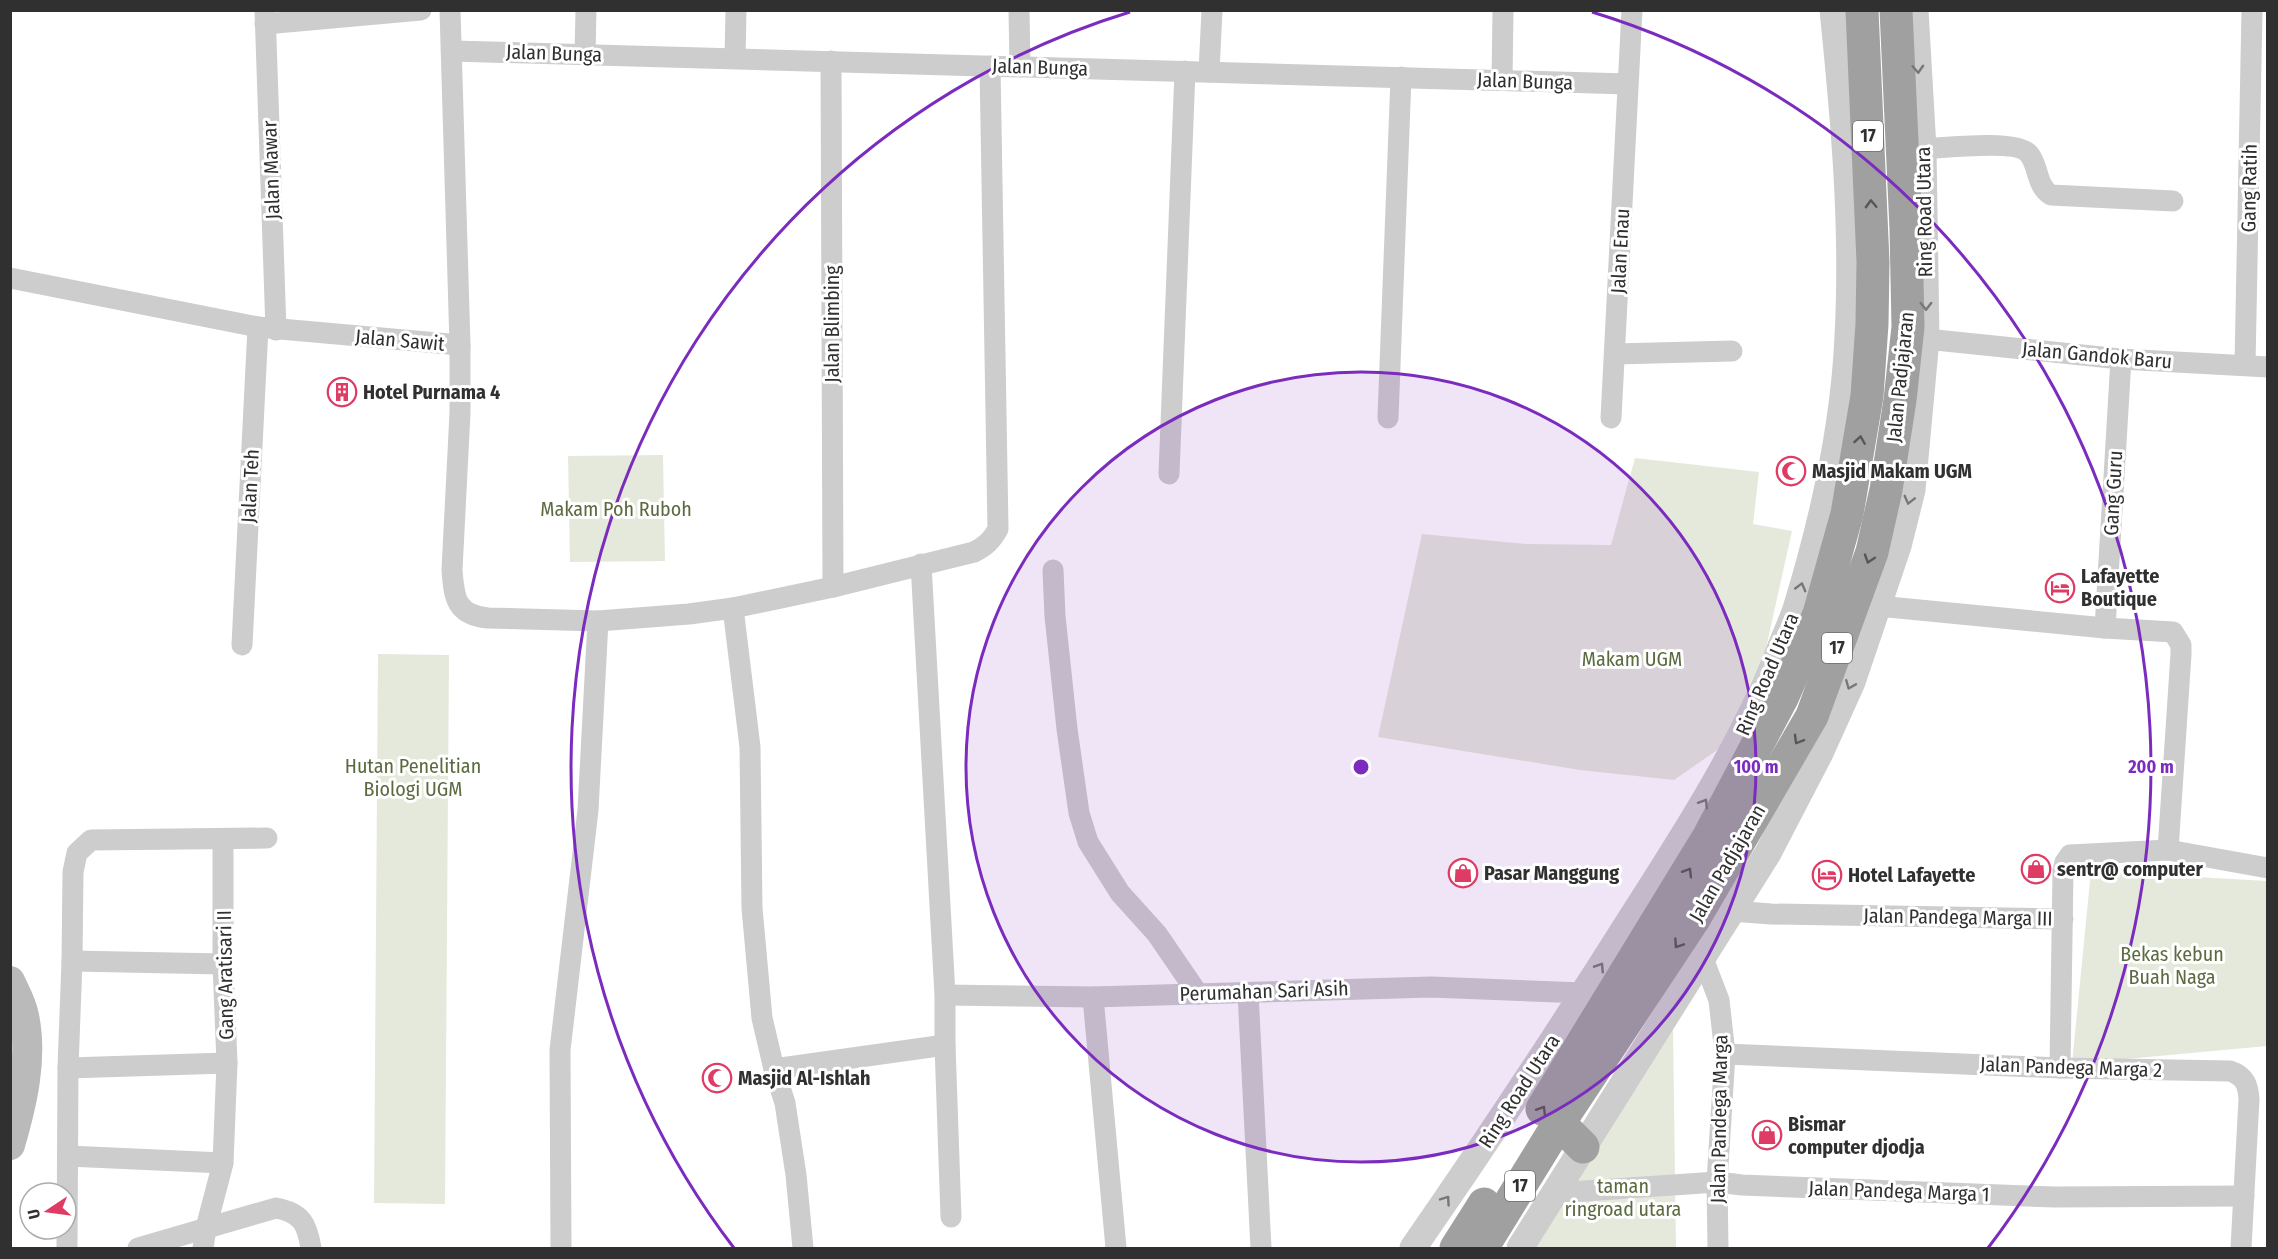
<svg xmlns="http://www.w3.org/2000/svg" width="2278" height="1259" font-family="'Fira Sans Condensed',sans-serif">
<style>
.green{fill:#e5e9dc}
.lines{fill:none;stroke-linecap:round;stroke-linejoin:round}
.minor{stroke:#cdcdcd;stroke-width:21}
.tertiary{stroke:#cdcdcd;stroke-width:27}
.secondary{stroke:#bababa;stroke-width:30}
.trunk{stroke:#a0a0a0;stroke-width:33}
.oneway{stroke:#777}
.oneway2{stroke:#575757}
.ring{fill:none;stroke:#7b2cbf;stroke-width:3}
.labels{text-anchor:middle;dominant-baseline:central;stroke-width:6;stroke-linejoin:round;paint-order:stroke}
.shield{fill:#fff;stroke:#6e6e6e;stroke-width:1.5}
.shield-label{font-size:18px;font-weight:bold;fill:#303030}
.street-label{font-size:20px;fill:#303030;stroke:#fff}
.poi-label{font-size:20px;font-weight:bold;fill:#303030;stroke:#fff;text-anchor:start}
.park-label{font-size:20px;fill:#5b6a3f;stroke:#fff}
.centre{fill:#7b2cbf;stroke:#fff;stroke-width:3}
.ring-label{font-size:18px;text-anchor:middle;font-weight:bold;fill:#7b2cbf;stroke:#fff;stroke-width:6;stroke-linejoin:round;paint-order:stroke}
</style>
<rect width="100%" height="100%" fill="#fff"/>
<g class="green">
<path d="M 663,455 L 665,561 L 570,562 L 568,456 Z"/>
<path d="M 1635,458 L 1759,472 L 1753,524 L 1792,531 L 1766,648 L 1723,746 L 1674,780 L 1580,770 L 1378,737 L 1422,534 L 1527,544 L 1611,545 Z"/>
<path d="M 378,654 L 449,655 L 445,1204 L 374,1203 Z"/>
<path d="M 2091,871 L 2267,881 L 2267,1046 L 2072,1064 Z"/>
<path d="M 1673,1027 L 1676,1248 L 1531,1248 Z"/>
</g>
<g class="lines">
<g class="minor">
<path d="M 265,10 L 276,330"/>
<path d="M 450,10 L 460,345 L 460,413 L 452,570 C 454,598 456,615 488,618 L 598,621 L 689,614 L 733,608 L 833,587 L 974,552 C 986,546 992,540 998,529 L 990,66"/>
<path d="M 1019,10 L 1020,67"/>
<path d="M 265,24 L 421,10"/>
<path d="M 452,51 L 1628,84"/>
<path d="M 585,54 L 586,10"/>
<path d="M 735,58 L 736,10"/>
<path d="M 831,61 L 833,587"/>
<path d="M 1209,72 L 1212,10"/>
<path d="M 1502,80 L 1503,10"/>
<path d="M 1923,149 C 1942,148 2018,139 2029,154 C 2039,166 2036,186 2051,195 L 2173,201"/>
<path d="M 10,278 L 258,327 L 460,345"/>
<path d="M 1926,339 L 2121,359 L 2268,367"/>
<path d="M 1615,354 L 1732,351"/>
<path d="M 2245,365 L 2252,10"/>
<path d="M 1388,418 L 1401,77"/>
<path d="M 1611,418 L 1632,10"/>
<path d="M 1169,474 L 1185,71"/>
<path d="M 921,564 L 945,995 L 945,1045 L 951,1217"/>
<path d="M 1053,570 L 1055,616 L 1067,729 L 1079,813 L 1088,842 L 1120,893 L 1157,934 L 1198,994"/>
<path d="M 1878,606 L 2105,628 L 2173,632 L 2181,645 L 2181,654 L 2168,850"/>
<path d="M 733,608 L 750,747 L 752,908 L 762,1018 L 774,1069 L 785,1103 L 796,1175 L 803,1248"/>
<path d="M 2105,628 L 2121,359"/>
<path d="M 242,645 L 258,327"/>
<path d="M 1731,911 L 1771,914 L 2063,919"/>
<path d="M 1702,956 L 1719,1000 L 1725,1054 L 1717,1182 L 1718,1248"/>
<path d="M 72,961 L 223,964"/>
<path d="M 1248,993 L 1261,1248"/>
<path d="M 945,995 L 1093,997 L 1431,987 L 1583,993"/>
<path d="M 1093,997 L 1116,1248"/>
<path d="M 1725,1054 L 2060,1068 L 2230,1071 C 2245,1076 2248,1085 2249,1099 L 2241,1248"/>
<path d="M 68,1068 L 227,1063"/>
<path d="M 2060,1068 L 2063,871 L 2065,862 L 2070,855 L 2168,850 L 2268,868"/>
<path d="M 774,1069 L 945,1045"/>
<path d="M 68,1156 L 223,1163"/>
<path d="M 1555,1193 L 1717,1182 L 1742,1185 L 2054,1197 L 2244,1196"/>
<path d="M 67,1248 L 68,1068 L 72,961 L 73,872 L 77,853 L 91,840 L 267,838"/>
<path d="M 138,1248 L 276,1208 C 302,1213 307,1224 311,1248"/>
<path d="M 203,1248 L 206,1228 L 223,1163 L 227,1063 L 223,964 L 223,840"/>
<path d="M 561,1248 L 560,1050 L 588,810 L 598,621"/>
</g>
<g class="tertiary">
<path d="M 1413,1248 C 1488,1140 1560,1031 1630,920 C 1684,836 1738,752 1776,659 C 1782,643 1790,626 1796,609 C 1823,521 1844,428 1848,336 C 1854,228 1844,118 1833,10"/>
<path d="M 1520,1248 L 1768,853 L 1820,753 L 1852,682 L 1898,546 L 1912,490 L 1926,339 L 1923,149 L 1915,10"/>
</g>
<path class="secondary" d="M 10,981 C 15,992 22,1004 24,1016 C 33,1058 22,1104 10,1145"/>
<g class="trunk">
<path d="M 1542,1109 L 1709,836 L 1782,698 L 1819,614 L 1847,514 L 1867,396 L 1872,324 L 1873,262 L 1862,10"/>
<path d="M 1559,1123 L 1583,1147"/>
<path d="M 1456,1248 L 1484,1204"/>
<path d="M 1482,1248 L 1559,1123 L 1694,919 L 1812,716 L 1872,552 L 1886,490 L 1900,400 L 1908,327 L 1906,229 L 1896,10"/>
</g>
</g>
<defs><path id="oneway-chevron" d="M-2-3.5L2.5 0L-2 3.5" fill="none" stroke-width="1.6" stroke-linecap="round" stroke-linejoin="round" transform="scale(1.5)"/></defs>
<g class="oneway">
<use href="#oneway-chevron" transform="translate(1918 69) rotate(87)"/>
<use href="#oneway-chevron" transform="translate(1926 306) rotate(89)"/>
<use href="#oneway-chevron" transform="translate(1909 500) rotate(104)"/>
<use href="#oneway-chevron" transform="translate(1801 587) rotate(-75)"/>
<use href="#oneway-chevron" transform="translate(1850 685) rotate(112)"/>
<use href="#oneway-chevron" transform="translate(1704 803) rotate(-58)"/>
<use href="#oneway-chevron" transform="translate(1600 967) rotate(-57)"/>
<use href="#oneway-chevron" transform="translate(1446 1200) rotate(-55)"/>
</g>
<g class="oneway2">
<use href="#oneway-chevron" transform="translate(1871 204) rotate(-92)"/>
<use href="#oneway-chevron" transform="translate(1860 440) rotate(-81)"/>
<use href="#oneway-chevron" transform="translate(1869 559) rotate(108)"/>
<use href="#oneway-chevron" transform="translate(1798 740) rotate(120)"/>
<use href="#oneway-chevron" transform="translate(1688 872) rotate(-59)"/>
<use href="#oneway-chevron" transform="translate(1678 944) rotate(124)"/>
<use href="#oneway-chevron" transform="translate(1542 1110) rotate(-59)"/>
</g>
<circle cx="1361" cy="767" r="395" fill="#7b2cbf" fill-opacity=".12"/>
<g class="ring">
<circle cx="1361" cy="767" r="395"/>
<path d="M734 1248A790 790 0 0 1 1130 12M1592 12A790 790 0 0 1 1988 1248"/>
</g>
<defs>
<g id="building-ring" transform="scale(1.5)"><circle r="9.5" fill="#fff" stroke="#de3b65" stroke-width="1.5"/><path d="M-4-6H4V6H1V3H-1V6H-4ZM-2.5-4.3h1.7v1.8h-1.7ZM.8-4.3h1.7v1.8H.8ZM-2.5-1h1.7V.8h-1.7ZM.8-1h1.7V.8H.8Z" fill="#de3b65"/></g>
<g id="mosque-ring" transform="scale(1.5)"><circle r="9.5" fill="#fff" stroke="#de3b65" stroke-width="1.5"/><path d="M3.5-4.9A6 6 0 1 0 3.5 4.9A5 5 0 1 1 3.5-4.9Z" fill="#de3b65"/></g>
<g id="hotel-ring" transform="scale(1.5)"><circle r="9.5" fill="#fff" stroke="#de3b65" stroke-width="1.5"/><path d="M-6-4.5h1.5V1H6V5H4.5V3h-9V5H-6ZM-4 0a1.8 1.8 0 1 1 3.6 0ZM.5 0V-2.5h3Q6-2.5 6 0Z" fill="#de3b65"/></g>
<g id="shop-ring" transform="scale(1.5)"><circle r="9.5" fill="#fff" stroke="#de3b65" stroke-width="1.5"/><path d="M-5-2.5h2.3a2.7 3.5 0 0 1 5.4 0H5L5.5 6h-11ZM-1.5-2.5h3a1.5 2.3 0 0 0-3 0Z" fill="#de3b65"/></g>
</defs>
<g fill-rule="evenodd">
<use href="#building-ring" x="342" y="392"/>
<use href="#mosque-ring" x="1791" y="471"/>
<use href="#hotel-ring" x="2060" y="588"/>
<use href="#shop-ring" x="2036" y="869"/>
<use href="#shop-ring" x="1463" y="873"/>
<use href="#hotel-ring" x="1827" y="875"/>
<use href="#mosque-ring" x="717" y="1078"/>
<use href="#shop-ring" x="1767" y="1135"/>
</g>
<g class="labels">
<g class="shield">
<rect x="1853" y="121" width="30" height="30" rx="4.5"/>
<rect x="1822" y="633" width="30" height="30" rx="4.5"/>
<rect x="1505" y="1171" width="30" height="30" rx="4.5"/>
</g>
<g class="shield-label">
<text x="1868" y="136">17</text>
<text x="1837" y="648">17</text>
<text x="1520" y="1186">17</text>
</g>
<g class="street-label">
<text transform="translate(554 53) rotate(2)">Jalan Bunga</text>
<text transform="translate(1040 67) rotate(2)">Jalan Bunga</text>
<text transform="translate(1525 81) rotate(2)">Jalan Bunga</text>
<text transform="translate(271 170) rotate(-92)">Jalan Mawar</text>
<text transform="translate(2249 188) rotate(-89)">Gang Ratih</text>
<text transform="translate(1924 212) rotate(-91)">Ring Road Utara</text>
<text transform="translate(1620 251) rotate(-87)">Jalan Enau</text>
<text transform="translate(832 324) rotate(-90)">Jalan Blimbing</text>
<text transform="translate(400 340) rotate(5)">Jalan Sawit</text>
<text transform="translate(2097 355) rotate(5)">Jalan Gandok Baru</text>
<text transform="translate(1900 377) rotate(-84)">Jalan Padjajaran</text>
<text transform="translate(250 486) rotate(-87)">Jalan Teh</text>
<text transform="translate(2113 493) rotate(-87)">Gang Guru</text>
<text transform="translate(1767 674) rotate(-67)">Ring Road Utara</text>
<text transform="translate(1727 863) rotate(-60)">Jalan Padjajaran</text>
<text transform="translate(1958 917) rotate(1)">Jalan Pandega Marga III</text>
<text transform="translate(225 975) rotate(-91)">Gang Aratisari II</text>
<text transform="translate(1264 991) rotate(-2)">Perumahan Sari Asih</text>
<text transform="translate(2071 1067) rotate(2)">Jalan Pandega Marga 2</text>
<text transform="translate(1519 1091) rotate(-57)">Ring Road Utara</text>
<text transform="translate(1719 1119) rotate(-89)">Jalan Pandega Marga</text>
<text transform="translate(1899 1191) rotate(2)">Jalan Pandega Marga 1</text>
</g>
<g class="poi-label">
<text x="363" y="392">Hotel Purnama 4</text>
<text x="1812" y="471">Masjid Makam UGM</text>
<text x="2081" y="576">Lafayette<tspan x="2081" dy="23">Boutique</tspan></text>
<text x="2057" y="869">sentr@ computer</text>
<text x="1484" y="873">Pasar Manggung</text>
<text x="1848" y="875">Hotel Lafayette</text>
<text x="738" y="1078">Masjid Al-Ishlah</text>
<text x="1788" y="1124">Bismar<tspan x="1788" dy="23">computer djodja</tspan></text>
</g>
<g class="park-label">
<text x="616" y="509">Makam Poh Ruboh</text>
<text x="1632" y="659">Makam UGM</text>
<text x="413" y="766">Hutan Penelitian<tspan x="413" dy="23">Biologi UGM</tspan></text>
<text x="2172" y="954">Bekas kebun<tspan x="2172" dy="23">Buah Naga</tspan></text>
<text x="1623" y="1186">taman<tspan x="1623" dy="23">ringroad utara</tspan></text>
</g>
</g>
<circle cx="1361" cy="767" r="9" class="centre"/>
<g class="ring-label">
<text x="1756" y="773">100 m</text>
<text x="2151" y="773">200 m</text>
</g>
<rect width="2278" height="1259" fill="none" stroke="#303030" stroke-width="24"/>
<g transform="translate(48 1211) rotate(257)"><circle r="28" fill="#ffffff" stroke="#acacac" stroke-width="1.5"/>
<path d="M0-4.5L10 22L0 15L-10 22Z" fill="#de3b65"/>
<text y="-9" font-size="16" font-weight="bold" text-anchor="middle" fill="#303030">U</text>
</g>
</svg>
